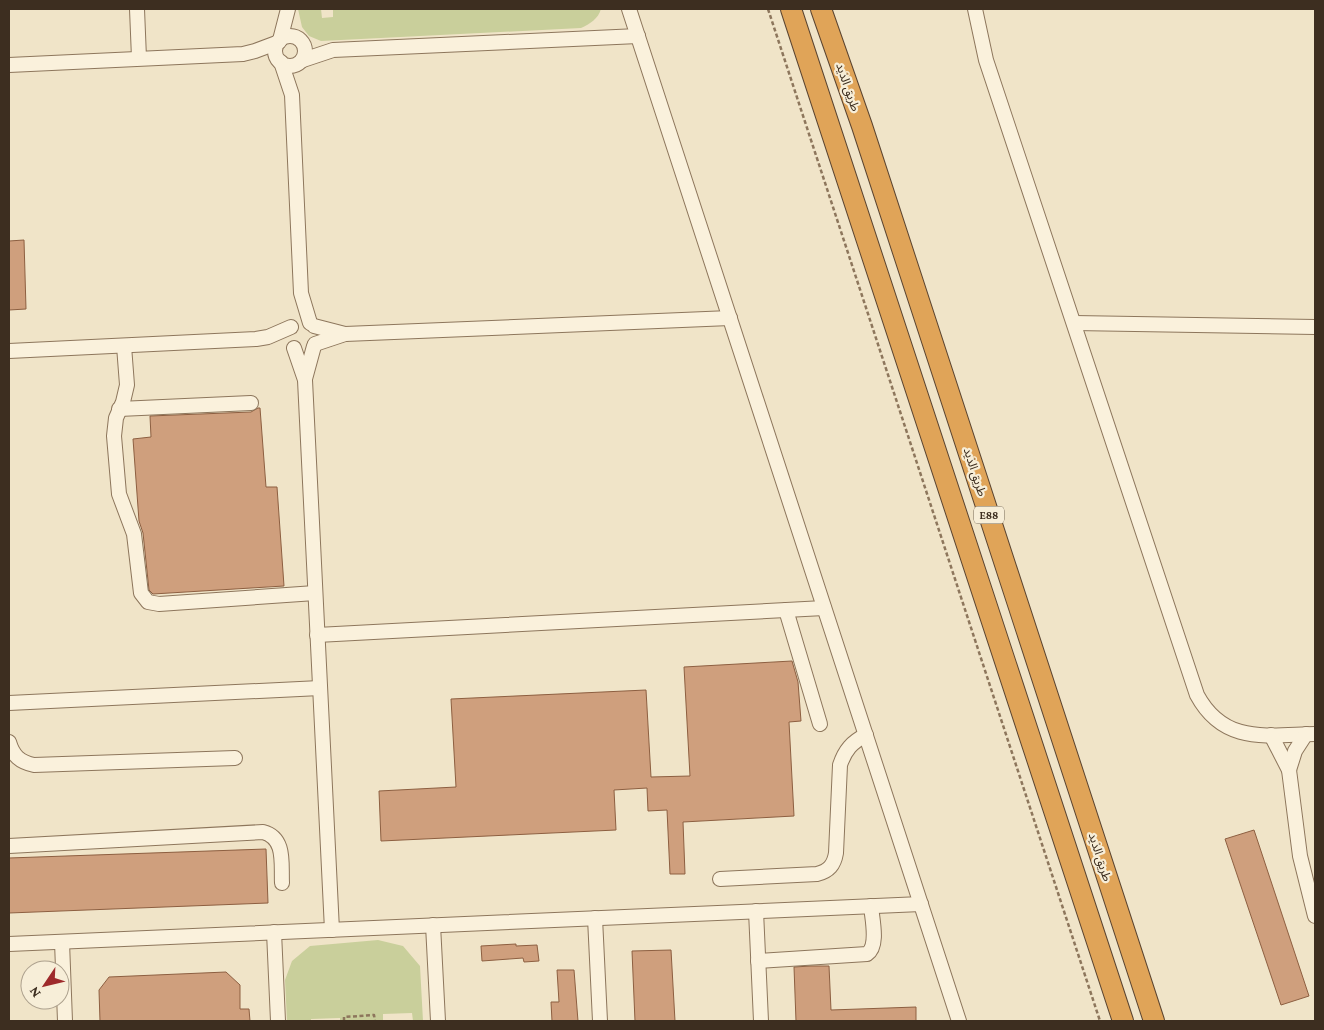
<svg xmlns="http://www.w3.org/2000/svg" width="1324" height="1030" font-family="'Crimson Pro','Noto Sans Arabic',serif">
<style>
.green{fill:#c9cf9b}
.building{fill:#cf9f7d;stroke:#8d5f41}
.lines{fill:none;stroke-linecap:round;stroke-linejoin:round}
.minor-casing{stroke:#8d765c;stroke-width:16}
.highway-casing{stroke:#5b4430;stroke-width:22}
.path{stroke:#8d765c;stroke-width:2.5;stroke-dasharray:4 2.5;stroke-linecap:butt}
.minor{stroke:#faf1dc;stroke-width:14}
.highway{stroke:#e0a458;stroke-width:20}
.labels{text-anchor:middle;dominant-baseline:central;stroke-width:4.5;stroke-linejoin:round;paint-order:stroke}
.shield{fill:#f7eed8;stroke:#756857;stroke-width:1}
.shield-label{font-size:11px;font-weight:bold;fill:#3d2e20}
.street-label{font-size:12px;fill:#3d2e20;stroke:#f7eed8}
</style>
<rect width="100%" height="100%" fill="#f0e4c8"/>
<g class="green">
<path d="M 298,9 L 321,9 L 322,18 L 333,17 L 333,9 L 601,9 C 598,19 590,24 581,28 L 321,41 L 309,36 L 302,27 Z"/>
<path d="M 378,940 L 403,946 L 420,966 L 423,1021 L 413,1021 L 412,1013 L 383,1014 L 383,1021 L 340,1021 L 340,1018 L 311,1019 L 311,1021 L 287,1021 L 285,980 L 292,961 L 310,946 Z"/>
</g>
<g class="building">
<path d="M 24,240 L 26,309 L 9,310 L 9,241 Z"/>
<path d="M 258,408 L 260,408 L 266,487 L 277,487 L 284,586 L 153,594 L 149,590 L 143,533 L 139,521 L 133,439 L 151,437 L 150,416 L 251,412 Z"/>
<path d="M 792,661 L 798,682 L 801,721 L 789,722 L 794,816 L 683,822 L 685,874 L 670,874 L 667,810 L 648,811 L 647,788 L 614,790 L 616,830 L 381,841 L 379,791 L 456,787 L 451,699 L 646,690 L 651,777 L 690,776 L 684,667 Z"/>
<path d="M 1254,830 L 1309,996 L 1281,1005 L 1225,839 Z"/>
<path d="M 266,849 L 268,903 L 9,913 L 9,858 Z"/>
<path d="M 516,944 L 516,946 L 537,945 L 539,961 L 524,962 L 523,958 L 482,961 L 481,946 Z"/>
<path d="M 671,950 L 675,1021 L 635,1021 L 632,951 Z"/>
<path d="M 811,966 L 829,966 L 831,1010 L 916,1007 L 916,1021 L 796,1021 L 794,967 Z"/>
<path d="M 557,970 L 574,970 L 578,1021 L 552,1021 L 551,1002 L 559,1002 Z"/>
<path d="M 226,972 L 240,985 L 240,1009 L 249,1009 L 250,1021 L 100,1021 L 99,990 L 109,977 Z"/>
</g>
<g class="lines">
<g class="minor-casing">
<g id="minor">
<path d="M 137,9 L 139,58"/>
<path d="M 629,9 L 959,1021"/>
<path d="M 975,9 L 986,60 L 1197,695 C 1224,745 1267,735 1315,734"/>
<circle cx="290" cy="51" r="15"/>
<path d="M 280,40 L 288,9"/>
<path d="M 303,60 L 333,50 L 638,36"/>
<path d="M 281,62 L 292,95 L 301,293 L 310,323"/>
<path d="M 9,65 L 243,54 L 255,51 L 279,42"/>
<path d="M 1074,323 L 1315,327"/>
<path d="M 314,326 L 345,334"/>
<path d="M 315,344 L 345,334 L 730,318"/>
<path d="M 124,346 L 127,385 L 123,402 L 116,418 L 114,436 L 119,494 L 134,534 L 141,593 L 148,602 L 159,604 L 315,593"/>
<path d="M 294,348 L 305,380 L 332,930"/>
<path d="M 9,351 L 256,339 L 268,337 L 291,327"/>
<path d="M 305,379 L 314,346"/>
<path d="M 119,409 L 251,403"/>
<path d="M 786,610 L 820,724"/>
<path d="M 317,635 L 824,608"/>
<path d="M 9,703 L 320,688"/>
<path d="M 1271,735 L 1289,770 L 1300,856 L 1315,916"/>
<path d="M 9,742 C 13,756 20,762 34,765 L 235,758"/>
<path d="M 1289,770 L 1295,751 L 1306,734"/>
<path d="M 9,846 L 263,832 C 286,838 281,864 282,883"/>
<path d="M 720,879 L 817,874 C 829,871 834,865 836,853 L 840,765 C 845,750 852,742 866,735"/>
<path d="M 756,911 L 761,1021"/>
<path d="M 595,918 L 600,1021"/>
<path d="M 433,925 L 438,1021"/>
<path d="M 274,932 L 278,1021"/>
<path d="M 62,942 L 65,1021"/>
<path d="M 9,944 L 921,904"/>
<path d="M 758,961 L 867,954 C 879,946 872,919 871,906"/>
</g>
</g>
<g class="highway-casing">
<g id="highway">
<path d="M 791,9 L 1123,1021"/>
<path d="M 821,9 L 862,126 L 1154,1021"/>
</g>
</g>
<g class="path">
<path d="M 768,9 L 1100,1021"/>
<path d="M 344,1021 L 344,1017 L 374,1015 L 375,1021"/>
</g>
<use href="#minor" class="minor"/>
<use href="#highway" class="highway"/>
</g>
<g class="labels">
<rect class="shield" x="974" y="506.5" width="30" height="17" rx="4"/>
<g class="shield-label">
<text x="989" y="515">E88</text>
</g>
<g class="street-label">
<text transform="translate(848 87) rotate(71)">طريق الذيد</text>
<text transform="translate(975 472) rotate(72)">طريق الذيد</text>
<text transform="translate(1100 857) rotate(72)">طريق الذيد</text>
</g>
</g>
<rect width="1324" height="1030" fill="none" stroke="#3d2e20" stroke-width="20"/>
<g transform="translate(45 985) rotate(235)"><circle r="24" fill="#f7eed8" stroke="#ada18e"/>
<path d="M0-4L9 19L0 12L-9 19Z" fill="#9e2a2b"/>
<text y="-8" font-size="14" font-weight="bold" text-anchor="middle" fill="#3d2e20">N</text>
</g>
</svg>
